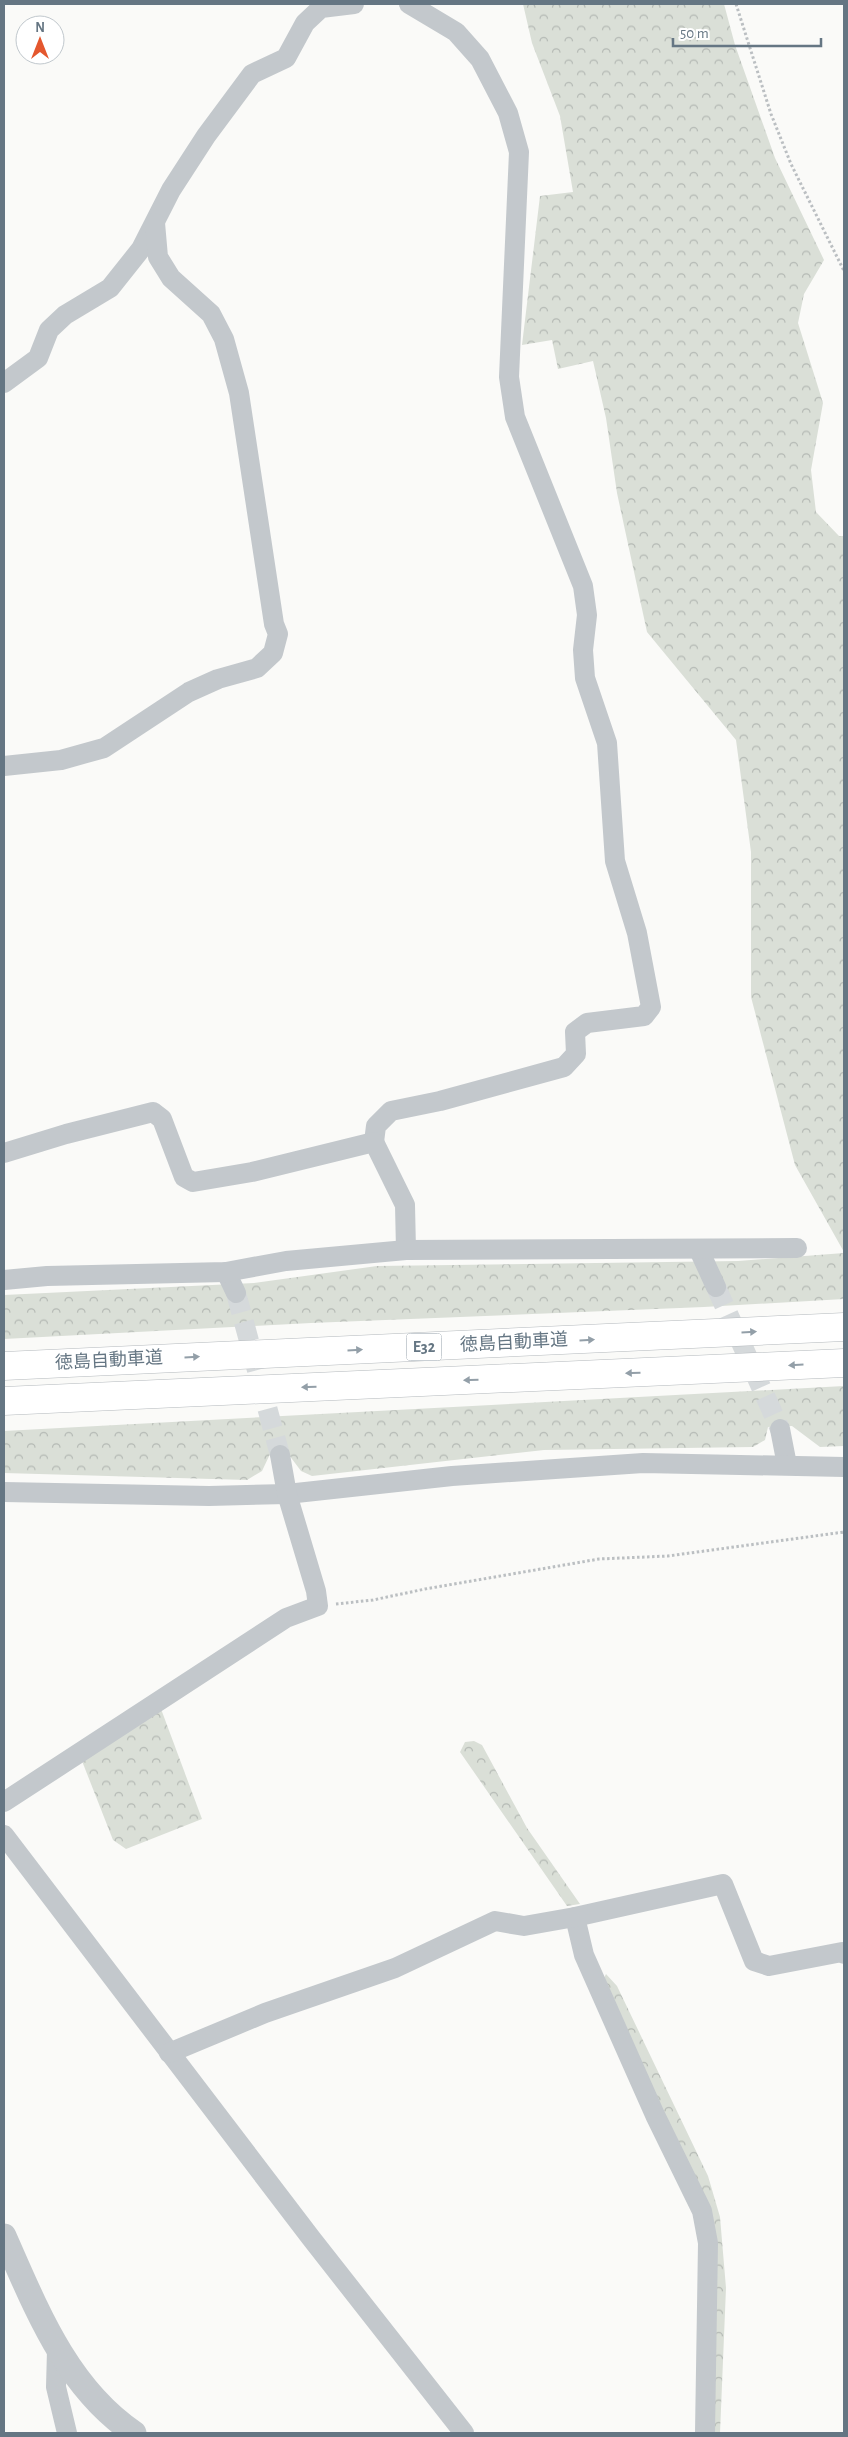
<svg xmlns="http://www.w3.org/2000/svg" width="848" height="2437" font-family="'Alegreya Sans','Noto Sans JP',sans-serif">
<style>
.forest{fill:url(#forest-crowns)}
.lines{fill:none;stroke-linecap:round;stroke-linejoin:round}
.minor-tunnel{stroke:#d5d9db;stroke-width:20;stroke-dasharray:20 10;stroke-linecap:butt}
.motorway-casing{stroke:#b4b9bd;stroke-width:29}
.path{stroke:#bbbfc2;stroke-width:3;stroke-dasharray:2.5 2.5;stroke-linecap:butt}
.minor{stroke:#c3c8cc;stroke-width:20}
.tertiary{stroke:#c3c8cc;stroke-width:25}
.motorway{stroke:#fff;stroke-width:28}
.oneway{fill:#939fa8}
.labels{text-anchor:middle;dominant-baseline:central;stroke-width:5;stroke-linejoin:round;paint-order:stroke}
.shield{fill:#fff;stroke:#939fa8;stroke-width:1}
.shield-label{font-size:16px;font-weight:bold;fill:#657683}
.street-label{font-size:18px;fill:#657683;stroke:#fff}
</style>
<defs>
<pattern id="forest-crowns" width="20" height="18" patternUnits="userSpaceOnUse" patternTransform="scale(1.25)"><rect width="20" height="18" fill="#dadfd7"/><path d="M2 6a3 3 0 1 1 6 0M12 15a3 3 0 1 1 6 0" fill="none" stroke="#b4b9b4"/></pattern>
</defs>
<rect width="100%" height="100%" fill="#fafaf8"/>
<g class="forest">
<path d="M 523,4 L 724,4 L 735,45 L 775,158 L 824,260 L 804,294 L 798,323 L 823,403 L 811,470 L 816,512 L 839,536 L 844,536 L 844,1252 L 795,1165 L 751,997 L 751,852 L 736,740 L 647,632 L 617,493 L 606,418 L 593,361 L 558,369 L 552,340 L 522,345 L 540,196 L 573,192 L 560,116 L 532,43 Z"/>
<path d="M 844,1253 L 844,1299 L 704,1307 L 311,1323 L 4,1339 L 4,1295 L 254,1283 L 377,1266 L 738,1261 Z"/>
<path d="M 844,1386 L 844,1446 L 820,1447 L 792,1426 L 768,1427 L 765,1440 L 753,1447 L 544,1450 L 312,1476 L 301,1471 L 286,1451 L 271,1452 L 262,1471 L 247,1480 L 4,1473 L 4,1431 Z"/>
<path d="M 161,1709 L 202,1819 L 126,1849 L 113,1840 L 82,1761 Z"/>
<path d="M 474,1741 L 482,1745 L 527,1828 L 580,1904 L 567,1906 L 460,1752 L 465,1742 Z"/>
<path d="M 606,1974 L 617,1986 L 708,2176 L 720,2217 L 726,2288 L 720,2433 L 712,2433 L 717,2252 L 603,1980 Z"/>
</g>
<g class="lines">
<g class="minor-tunnel">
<path d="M 716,1287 L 780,1429"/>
<path d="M 236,1293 L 280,1455"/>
</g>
<g class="motorway-casing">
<g id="motorway">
<path d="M 4,1366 L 844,1327"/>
<path d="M 4,1401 L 844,1363"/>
</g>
</g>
<g class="path">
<path d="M 736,4 L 771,114 L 791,164 L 844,271"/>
<path d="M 336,1604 L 373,1600 L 425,1589 L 599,1559 L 668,1556 L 844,1532"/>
</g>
<g class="minor">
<path d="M 4,383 L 38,358 L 49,330 L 65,315 L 110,288 L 141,249 L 171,190 L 206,136 L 252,74 L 286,58 L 305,23 L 321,8 L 354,4"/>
<path d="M 4,766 L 61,760 L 104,748 L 189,692 L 218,679 L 257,668 L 273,653 L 278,634 L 274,624 L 239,393 L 224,339 L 211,314 L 171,278 L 158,257 L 155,223"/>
<path d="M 374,1142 L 376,1126 L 391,1111 L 440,1101 L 564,1067 L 576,1054 L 575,1032 L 587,1023 L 644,1016 L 651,1007 L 637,933 L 615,861 L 607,743 L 585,678 L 583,650 L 587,615 L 583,586 L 515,417 L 509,377 L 519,152 L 508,113 L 480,59 L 456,32 L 409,4"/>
<path d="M 4,1153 L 66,1134 L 153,1112 L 162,1119 L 184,1177 L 193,1182 L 252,1172 L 374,1142 L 405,1205 L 406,1250"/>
<path d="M 699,1250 L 716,1287"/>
<path d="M 226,1272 L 236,1293"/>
<path d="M 4,1280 L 47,1276 L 226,1272 L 286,1261 L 406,1250 L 797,1248"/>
<path d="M 780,1429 L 787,1465"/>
<path d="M 4,1492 L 209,1496 L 287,1494 L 452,1476 L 643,1463 L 844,1467"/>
<path d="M 4,1802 L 286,1618 L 318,1606 L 316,1591 L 287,1494 L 280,1455"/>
<path d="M 4,1835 L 311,2238 L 464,2433"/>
<path d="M 575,1917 L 584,1955 L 655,2115 L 702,2211 L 708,2243 L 705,2433"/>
<path d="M 169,2053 L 265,2013 L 395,1968 L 495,1921 L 524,1926 L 575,1917 L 723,1884 L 754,1961 L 769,1966 L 842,1952 L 844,1954"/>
<path d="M 57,2350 L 56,2387 L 67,2433"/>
</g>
<path class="tertiary" d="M 4,2236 C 36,2308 66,2387 134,2433"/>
<use href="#motorway" class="motorway"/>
</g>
<defs><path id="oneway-solid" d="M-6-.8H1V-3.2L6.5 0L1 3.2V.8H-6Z" transform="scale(1.25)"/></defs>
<g class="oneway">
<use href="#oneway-solid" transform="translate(749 1332) rotate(-3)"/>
<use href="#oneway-solid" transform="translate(587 1340) rotate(-3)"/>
<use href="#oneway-solid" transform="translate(355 1350) rotate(-3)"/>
<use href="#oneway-solid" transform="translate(192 1357) rotate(-3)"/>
<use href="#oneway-solid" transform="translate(796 1365) rotate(177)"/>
<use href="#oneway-solid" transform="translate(633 1373) rotate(178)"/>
<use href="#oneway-solid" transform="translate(471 1380) rotate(178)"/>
<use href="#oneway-solid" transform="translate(309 1387) rotate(178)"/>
</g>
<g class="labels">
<rect class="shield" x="406.5" y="1333.5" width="35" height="27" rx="4"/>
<g class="shield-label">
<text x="424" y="1347">E32</text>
</g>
<g class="street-label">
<text transform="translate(514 1343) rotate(-3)">徳島自動車道</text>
<text transform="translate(109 1361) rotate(-3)">徳島自動車道</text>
</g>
</g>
<rect width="848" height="2437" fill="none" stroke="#657683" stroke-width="10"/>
<g transform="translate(40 40)"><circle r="24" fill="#ffffff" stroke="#c1c8cd"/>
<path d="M0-4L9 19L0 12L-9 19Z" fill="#e4572e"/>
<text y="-8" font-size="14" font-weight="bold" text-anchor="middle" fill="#657683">N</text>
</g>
<path d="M673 38v8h148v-8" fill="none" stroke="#657683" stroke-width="2.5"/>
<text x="680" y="38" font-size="15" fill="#657683" stroke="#ffffff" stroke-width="4" paint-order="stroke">50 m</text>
</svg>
